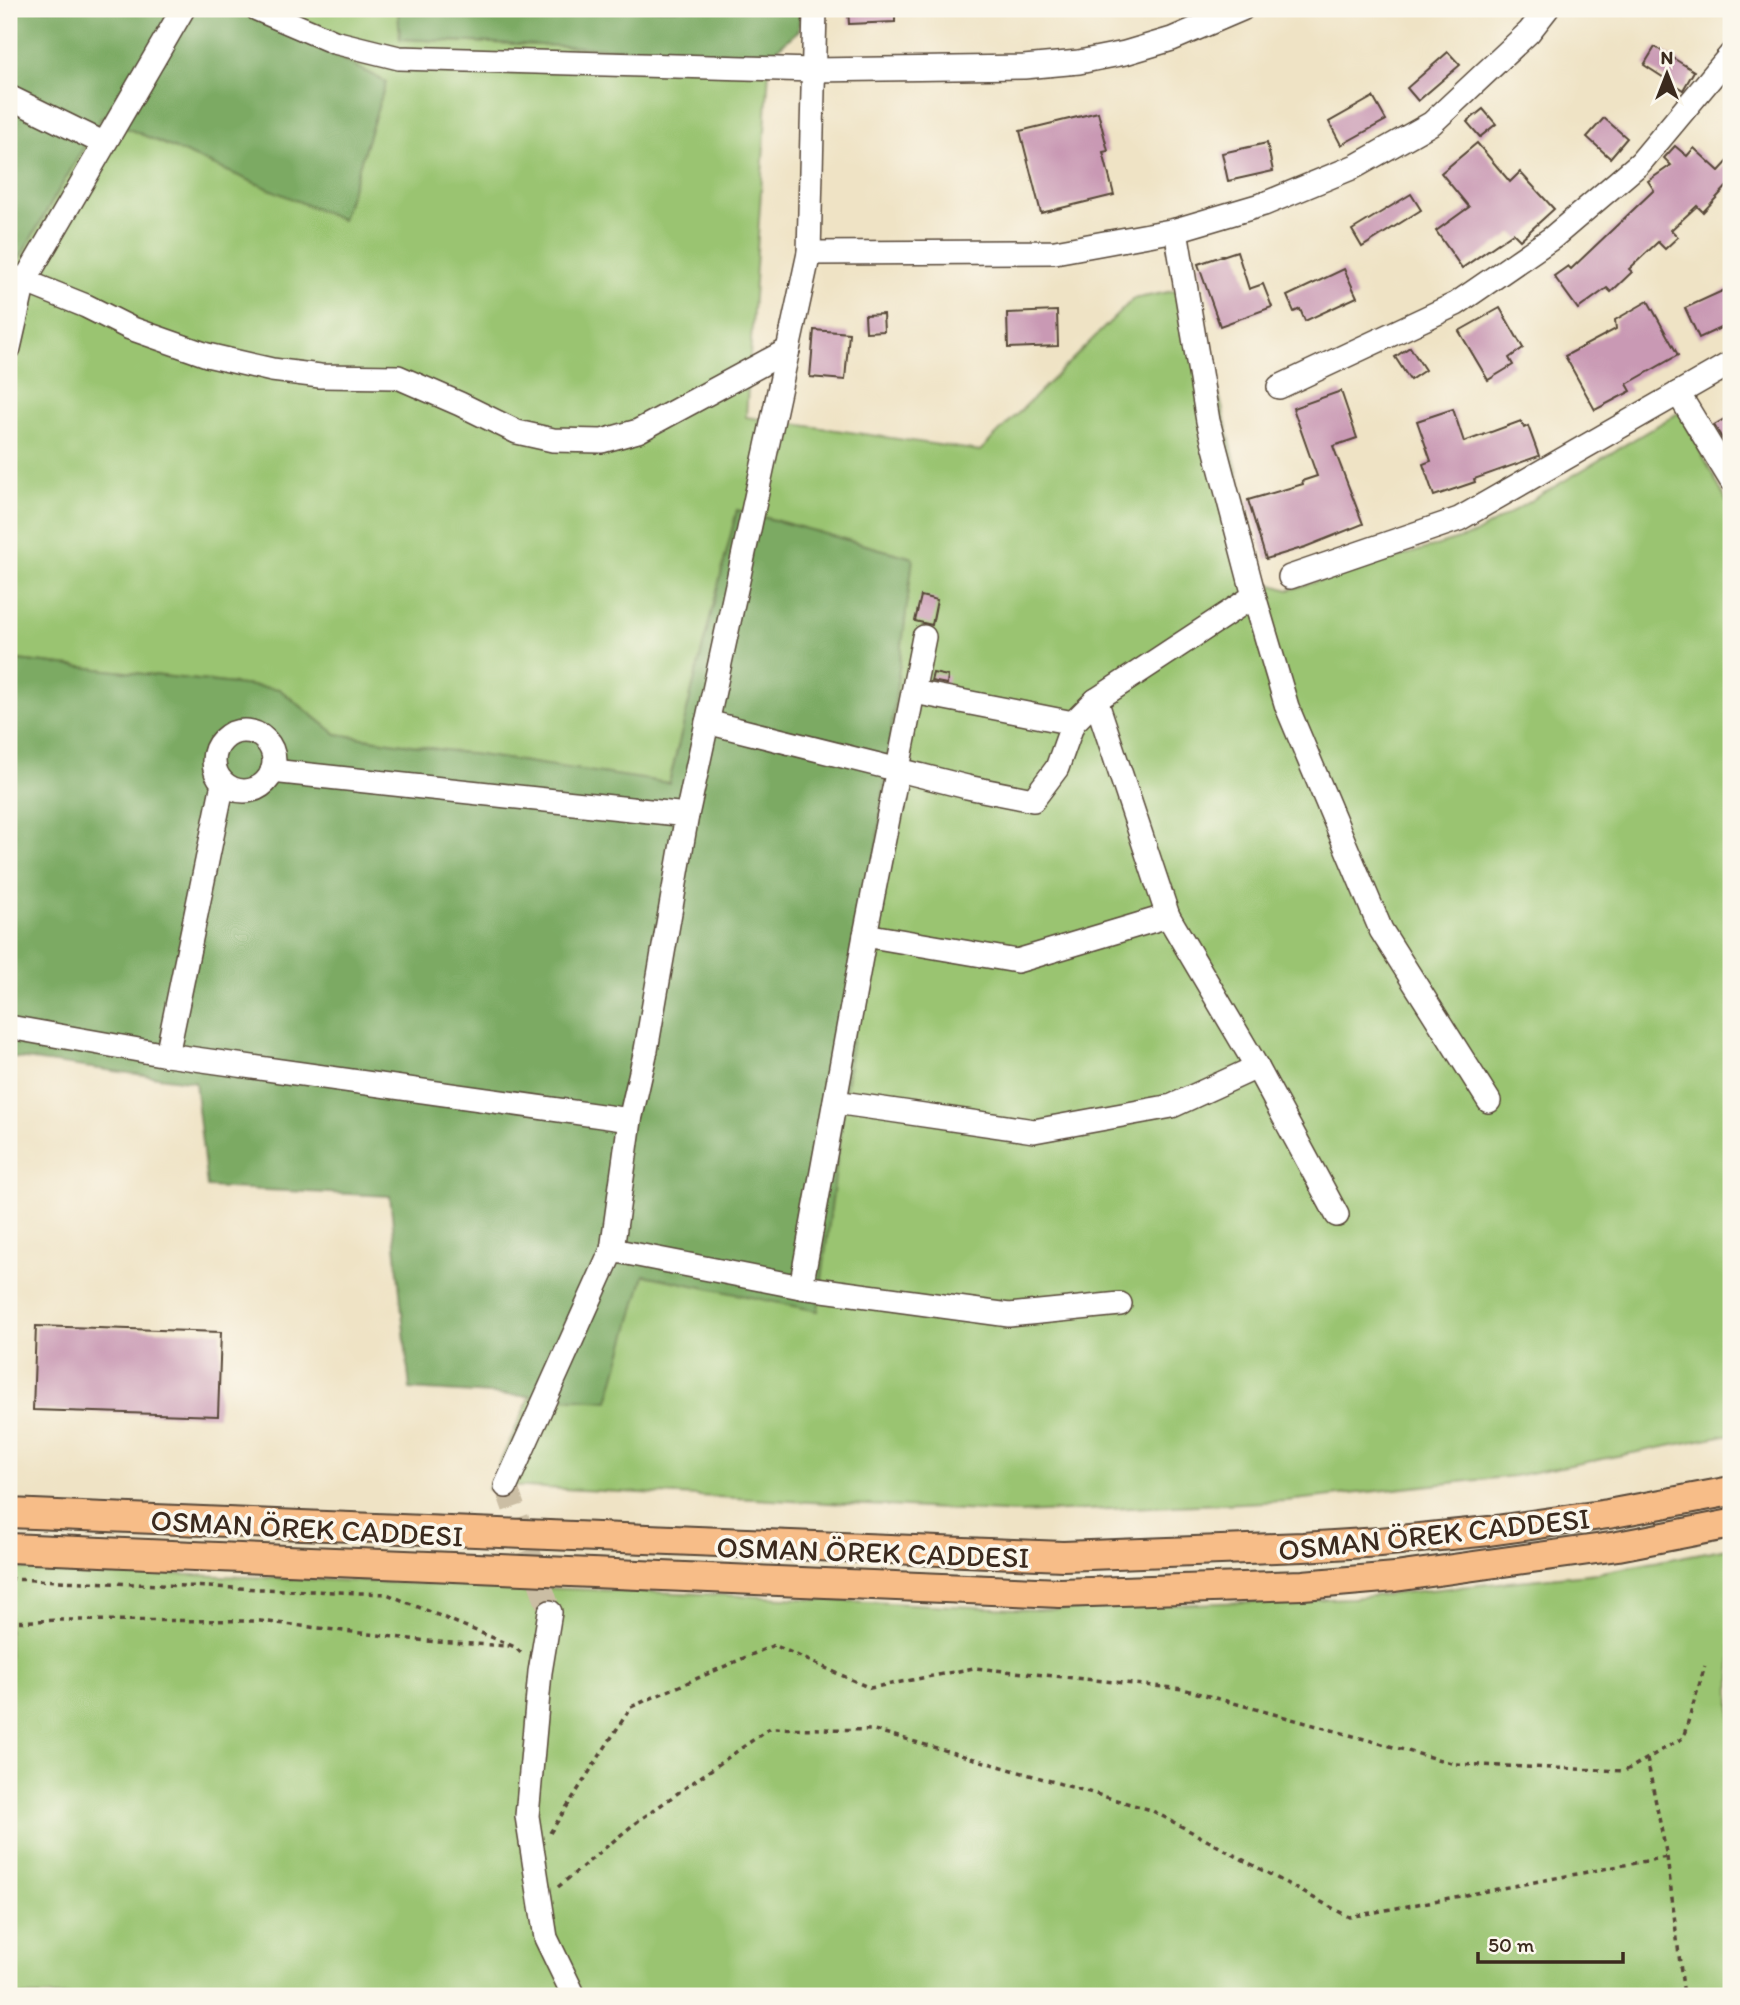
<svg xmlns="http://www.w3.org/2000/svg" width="1740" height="2005" font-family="Itim,sans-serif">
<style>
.green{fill:#9ac471;stroke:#6a7748;stroke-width:2}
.forest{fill:#7baa63;stroke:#5b6a40;stroke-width:2}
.building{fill:#c999b4}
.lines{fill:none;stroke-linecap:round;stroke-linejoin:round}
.minor-tunnel{stroke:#cbbea4;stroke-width:23;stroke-dasharray:23 11;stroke-linecap:butt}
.minor-casing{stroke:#564637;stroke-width:26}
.major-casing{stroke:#564637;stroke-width:32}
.path{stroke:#564637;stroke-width:3.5;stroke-dasharray:5 5;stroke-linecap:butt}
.minor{stroke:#fff;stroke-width:23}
.major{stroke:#f7bd88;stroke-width:28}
.labels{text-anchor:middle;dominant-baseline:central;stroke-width:7;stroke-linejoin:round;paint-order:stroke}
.street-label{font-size:30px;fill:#3b2a1e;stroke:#fbf7ec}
</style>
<rect width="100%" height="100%" fill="#fbf7ec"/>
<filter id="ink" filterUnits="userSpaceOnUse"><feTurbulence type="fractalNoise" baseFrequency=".0143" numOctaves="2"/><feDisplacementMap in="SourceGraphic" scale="14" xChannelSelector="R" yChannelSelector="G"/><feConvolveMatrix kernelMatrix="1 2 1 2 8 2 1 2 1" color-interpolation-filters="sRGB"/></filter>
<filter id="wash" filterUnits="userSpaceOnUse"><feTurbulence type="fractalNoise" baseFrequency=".00686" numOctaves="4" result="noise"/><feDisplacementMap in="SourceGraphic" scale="28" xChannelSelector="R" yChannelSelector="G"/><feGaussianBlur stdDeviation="1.57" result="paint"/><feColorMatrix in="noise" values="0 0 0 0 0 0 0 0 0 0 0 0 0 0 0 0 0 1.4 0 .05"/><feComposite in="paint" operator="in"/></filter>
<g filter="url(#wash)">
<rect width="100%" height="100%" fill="#efe3c5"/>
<g class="green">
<path d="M 243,9 L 398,9 L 400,39 L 770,55 L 746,417 L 980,451 L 1133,299 L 1194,287 L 1263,582 L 1289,590 L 1475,534 L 1680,412 L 1731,510 L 1731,1434 L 1514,1476 L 1286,1501 L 1020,1513 L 506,1486 L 488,1489 L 913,558 L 737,510 L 669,783 L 336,734 L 279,689 L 9,659 L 9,264 L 15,266 L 101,117 L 342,220 L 386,82 Z"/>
<path d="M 1727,1548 L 1731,1573 L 1731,1996 L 9,1996 L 9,1568 L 704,1594 L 1036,1610 L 1352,1598 L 1597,1573 Z"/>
</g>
<g class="forest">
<path d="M 9,9 L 243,9 L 386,82 L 342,220 L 101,117 L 15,266 L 9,264 Z"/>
<path d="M 398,9 L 800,9 L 799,30 L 770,55 L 400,39 Z"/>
<path d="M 737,510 L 913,558 L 818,1311 L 644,1275 L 608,1401 L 410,1389 L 390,1196 L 207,1187 L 195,1082 L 9,1057 L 9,659 L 279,689 L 336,734 L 669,783 Z"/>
</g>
<g id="blocks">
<g class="building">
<path d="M 848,9 L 895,9 L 895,22 L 849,24 Z"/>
<path d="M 1655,47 L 1694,71 L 1683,90 L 1644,65 Z"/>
<path d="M 1448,52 L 1460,65 L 1418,101 L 1407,88 Z"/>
<path d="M 1373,97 L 1386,120 L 1341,145 L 1329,122 Z"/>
<path d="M 1483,109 L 1496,124 L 1480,137 L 1467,122 Z"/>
<path d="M 1098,112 L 1108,151 L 1103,152 L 1114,195 L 1041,213 L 1020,131 Z"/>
<path d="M 1604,118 L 1627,138 L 1610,158 L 1587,137 Z"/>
<path d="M 1267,143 L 1273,171 L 1228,181 L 1222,153 Z"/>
<path d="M 1477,143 L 1510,182 L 1520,172 L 1554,209 L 1520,240 L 1513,233 L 1462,268 L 1436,231 L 1469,207 L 1441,173 Z"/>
<path d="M 1675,146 L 1687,156 L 1694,148 L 1719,171 L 1731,158 L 1731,182 L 1703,212 L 1697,206 L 1671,230 L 1678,237 L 1665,249 L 1658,242 L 1629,269 L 1632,272 L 1611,292 L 1607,288 L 1578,309 L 1554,276 L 1568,266 L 1571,269 L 1654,190 L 1648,181 L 1671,165 L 1664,158 Z"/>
<path d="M 1411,194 L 1421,210 L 1362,247 L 1352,230 Z"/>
<path d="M 1237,251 L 1249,289 L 1263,284 L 1272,307 L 1220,326 L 1198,264 Z"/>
<path d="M 1344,269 L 1357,297 L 1305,321 L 1300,309 L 1294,312 L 1287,296 Z"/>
<path d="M 1731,287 L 1731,323 L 1699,338 L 1685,308 Z"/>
<path d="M 1648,301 L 1678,355 L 1627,384 L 1631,391 L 1595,410 L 1565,356 L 1616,329 L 1615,320 Z"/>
<path d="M 1500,308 L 1523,348 L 1509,358 L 1513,365 L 1488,380 L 1459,331 Z"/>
<path d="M 1057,311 L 1058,346 L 1008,348 L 1007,313 Z"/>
<path d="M 883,314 L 884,331 L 866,332 L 865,315 Z"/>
<path d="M 814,330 L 849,333 L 845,380 L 810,377 Z"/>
<path d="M 1410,347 L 1425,370 L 1410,380 L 1395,357 Z"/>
<path d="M 1341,391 L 1357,438 L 1333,446 L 1363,524 L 1305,547 L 1266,559 L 1248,500 L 1303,484 L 1302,481 L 1317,476 L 1293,408 Z"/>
<path d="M 1453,409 L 1464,442 L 1521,421 L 1524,428 L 1528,426 L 1539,456 L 1474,479 L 1475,482 L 1434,496 L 1423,464 L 1431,461 L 1417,421 Z"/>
<path d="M 1731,415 L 1731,453 L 1714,425 Z"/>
<path d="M 921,596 L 937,600 L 932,625 L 915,621 Z"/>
<path d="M 933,673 L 948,676 L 947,684 L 931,681 Z"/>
<path d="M 36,1326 L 221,1332 L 218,1416 L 33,1410 Z"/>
</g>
</g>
</g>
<g filter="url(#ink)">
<use href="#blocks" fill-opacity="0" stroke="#564637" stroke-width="2"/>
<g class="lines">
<path class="minor-tunnel" d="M 506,1486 L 550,1612"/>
<g class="minor-casing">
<g id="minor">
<path d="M 257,9 L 334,42 L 399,58 L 813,70 L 1024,67 L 1079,62 L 1125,53 L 1172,39 L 1242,9"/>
<path d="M 9,97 L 103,143"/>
<path d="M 1176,230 L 1208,421 L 1254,596 L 1287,707 L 1381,930 L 1489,1101"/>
<path d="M 809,253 L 1055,252 L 1176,230 L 1264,204 L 1356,166 L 1432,123 L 1529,32 L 1547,9"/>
<path d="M 9,275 L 86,306 L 130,328 L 207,355 L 272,370 L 320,376 L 398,377 L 460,404 L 517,432 L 553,440 L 602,441 L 638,431 L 788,350"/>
<path d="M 9,348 L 24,282 L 183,9"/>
<path d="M 1279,387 L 1456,304 L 1552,238 L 1640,163 L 1731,54"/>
<path d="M 1678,393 L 1731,480"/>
<path d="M 1290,577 L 1459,519 L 1731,363"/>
<path d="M 914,692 L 1073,723"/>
<path d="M 1096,700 L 1168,916 L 1257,1067 L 1337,1215"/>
<path d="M 707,722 L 967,787 L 1033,800 L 1057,768 L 1073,723 L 1096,700 L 1254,596"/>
<circle cx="244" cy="761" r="30"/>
<path d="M 272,771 L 687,815"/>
<path d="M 865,935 L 1017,961 L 1168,916"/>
<path d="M 9,1027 L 167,1055 L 630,1120"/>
<path d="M 167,1055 L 223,783"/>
<path d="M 835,1102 L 1034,1131 L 1172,1106 L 1257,1067"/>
<path d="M 612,1250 L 630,1120 L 646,1050 L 687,815 L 809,253 L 815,9"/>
<path d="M 801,1287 L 865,935 L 924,637"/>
<path d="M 506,1486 L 612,1250 L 801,1287 L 1009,1315 L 1120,1304"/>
<path d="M 550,1612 L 540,1672 L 527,1816 L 546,1938 L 574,1996"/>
</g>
</g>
<g class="major-casing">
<g id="major">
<path d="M 9,1513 L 1063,1556 L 1303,1547 L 1380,1542 L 1489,1531 L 1608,1514 L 1731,1491"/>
<path d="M 9,1548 L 1060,1593 L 1303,1585 L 1395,1577 L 1618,1546 L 1731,1524"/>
</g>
</g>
<g class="path">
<path d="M 9,1579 L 387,1594 L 515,1647 L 521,1653"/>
<path d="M 9,1622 L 60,1620 L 260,1621 L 436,1642 L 509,1646"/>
<path d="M 1647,1759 L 1667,1857 L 1684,1996"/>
<path d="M 550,1833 L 631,1707 L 774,1645 L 870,1688 L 974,1668 L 1183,1689 L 1455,1764 L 1625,1771 L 1683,1738 L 1705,1666"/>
<path d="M 558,1887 L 634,1824 L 770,1728 L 874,1730 L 1151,1810 L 1349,1917 L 1667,1857"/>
</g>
<use href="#minor" class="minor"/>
<use href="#major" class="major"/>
</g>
</g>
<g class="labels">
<g class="street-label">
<text transform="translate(307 1528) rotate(3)">OSMAN ÖREK CADDESI</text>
<text transform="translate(1434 1534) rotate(-6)">OSMAN ÖREK CADDESI</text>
<text transform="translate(873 1552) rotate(2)">OSMAN ÖREK CADDESI</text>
</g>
</g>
<rect width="1740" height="2005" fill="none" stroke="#fbf7ec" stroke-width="35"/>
<g transform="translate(1667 74)" stroke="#fbf7ec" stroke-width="5" paint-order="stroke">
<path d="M0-5L12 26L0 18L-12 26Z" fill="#3b2a1e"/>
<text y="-10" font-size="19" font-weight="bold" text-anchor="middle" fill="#3b2a1e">N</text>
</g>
<path d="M1478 1952v10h145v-10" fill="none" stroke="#3b2a1e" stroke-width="3.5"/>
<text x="1488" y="1952" font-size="21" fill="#3b2a1e" stroke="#fbf7ec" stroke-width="5" paint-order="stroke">50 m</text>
</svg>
